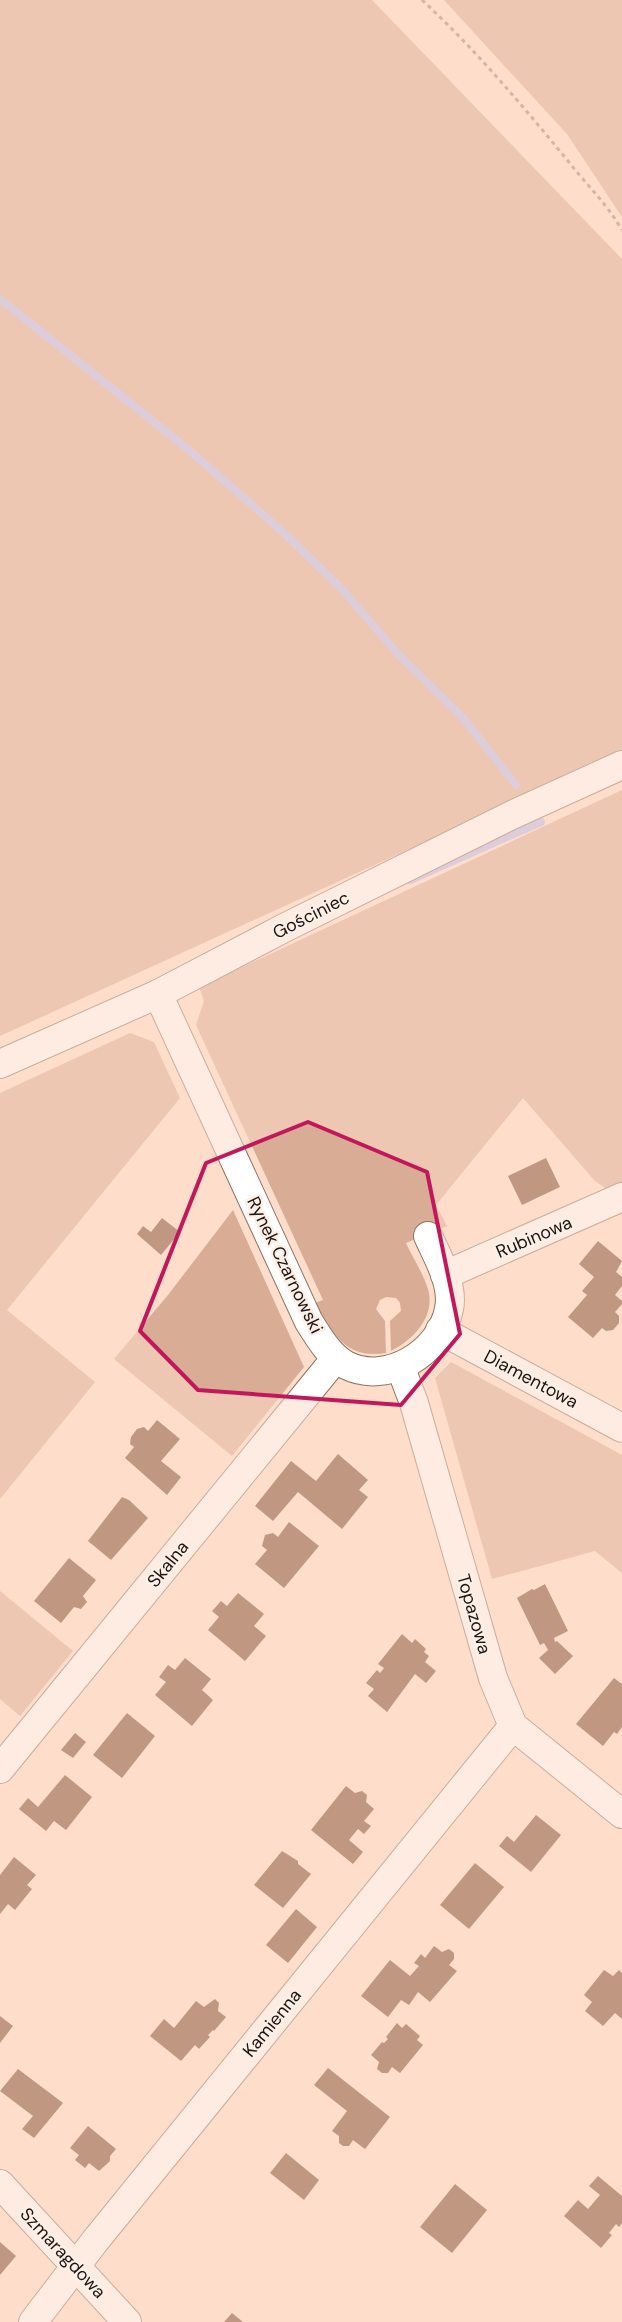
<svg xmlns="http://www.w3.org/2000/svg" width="622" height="2322" font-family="'DM Sans',sans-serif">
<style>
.green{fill:#d9ad95}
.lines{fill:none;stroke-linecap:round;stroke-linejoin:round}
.stream{stroke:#b7bbf0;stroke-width:8}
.building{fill:#75462b}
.street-casing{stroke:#907363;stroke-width:30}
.path{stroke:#a0887b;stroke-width:3;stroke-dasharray:4 4;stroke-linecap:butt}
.street{stroke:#fff;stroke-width:28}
.marked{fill:none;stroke:#c2185b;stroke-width:4;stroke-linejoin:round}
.labels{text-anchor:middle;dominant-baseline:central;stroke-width:5;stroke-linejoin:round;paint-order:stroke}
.street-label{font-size:18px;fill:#20150f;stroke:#fcefe8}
</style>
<rect width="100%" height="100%" fill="#feddcb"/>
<g class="green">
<path d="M 0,0 L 372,0 L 622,259 L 622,749 L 484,815 L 0,1036 Z"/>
<path d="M 444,0 L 622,0 L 622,217 L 567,134 Z"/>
<path d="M 622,790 L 622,1182 L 609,1191 L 594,1180 L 523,1098 L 436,1205 L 447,1226 L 406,1243 C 413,1258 423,1273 428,1289 C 436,1317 413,1340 391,1351 L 390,1321 L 401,1311 L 400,1303 L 396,1298 L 386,1297 L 380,1300 L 376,1309 L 385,1321 L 386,1353 C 347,1360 331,1333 315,1303 L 323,1300 L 196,1025 L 204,1001 L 199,987 Z"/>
<path d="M 130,1033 L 154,1042 L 180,1098 L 7,1310 L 95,1382 L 0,1499 L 0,1093 Z"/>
<path d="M 233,1210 L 304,1367 L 232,1456 L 114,1359 L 168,1295 Z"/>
<path d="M 451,1362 L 622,1455 L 622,1573 L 595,1551 L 492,1579 L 435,1378 Z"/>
<path d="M 0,1591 L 73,1651 L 20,1716 L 0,1699 Z"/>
</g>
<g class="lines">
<g class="stream">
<path d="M 0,299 L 189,450 L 284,533 L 342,589 L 397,653 L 465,720 L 516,785"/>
<path d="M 410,880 L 541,822"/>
</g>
</g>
<g class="building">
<path d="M 546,1158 L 560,1187 L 522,1205 L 508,1176 Z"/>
<path d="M 162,1218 L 180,1232 L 161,1255 L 137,1234 L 143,1226 L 151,1232 Z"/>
<path d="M 598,1241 L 622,1261 L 616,1272 L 622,1277 L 622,1286 L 615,1295 L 622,1301 L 622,1304 L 615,1312 L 619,1316 L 619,1323 L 613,1330 L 606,1331 L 602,1328 L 593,1338 L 568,1317 L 587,1295 L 582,1291 L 594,1277 L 579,1264 Z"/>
<path d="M 157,1420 L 180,1439 L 161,1461 L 181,1477 L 167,1495 L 125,1458 L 134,1447 L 130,1444 L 131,1437 L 137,1429 L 144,1427 L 148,1431 Z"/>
<path d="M 338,1454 L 368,1480 L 359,1490 L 368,1497 L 342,1529 L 298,1492 L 273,1521 L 255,1506 L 291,1461 L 316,1481 Z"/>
<path d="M 122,1497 L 129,1500 L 148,1518 L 111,1560 L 88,1541 Z"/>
<path d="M 289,1522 L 319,1546 L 284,1588 L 255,1564 L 267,1550 L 262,1546 L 265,1535 L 273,1533 L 278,1537 Z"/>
<path d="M 69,1558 L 96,1580 L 83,1596 L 87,1602 L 81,1609 L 74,1607 L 61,1623 L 34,1601 Z"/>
<path d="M 545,1584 L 568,1631 L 554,1638 L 555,1642 L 557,1641 L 573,1656 L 555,1674 L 539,1658 L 548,1650 L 544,1643 L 540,1645 L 517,1598 L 532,1589 L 534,1590 Z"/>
<path d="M 238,1593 L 264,1614 L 254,1626 L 266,1636 L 245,1661 L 208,1630 L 219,1617 L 212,1611 L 213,1610 L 221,1601 L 227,1606 Z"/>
<path d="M 402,1634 L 412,1643 L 415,1639 L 426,1649 L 424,1652 L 429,1656 L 425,1662 L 436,1671 L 426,1683 L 415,1674 L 387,1712 L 368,1696 L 374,1689 L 366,1683 L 377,1670 L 380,1673 L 384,1668 L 378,1664 Z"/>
<path d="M 185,1658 L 211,1679 L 202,1690 L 213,1700 L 192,1726 L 155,1695 L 166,1682 L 159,1677 L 168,1665 L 175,1670 Z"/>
<path d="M 614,1678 L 622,1684 L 622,1727 L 617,1734 L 614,1732 L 603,1746 L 576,1724 Z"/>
<path d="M 127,1713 L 155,1736 L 122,1778 L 93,1755 Z"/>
<path d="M 75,1733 L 86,1742 L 73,1758 L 61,1750 Z"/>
<path d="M 65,1775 L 92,1797 L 66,1830 L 54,1821 L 46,1831 L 19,1809 L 28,1798 L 38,1807 Z"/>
<path d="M 346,1786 L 355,1793 L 362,1791 L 367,1795 L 366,1802 L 374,1809 L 364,1821 L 371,1826 L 364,1834 L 358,1829 L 349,1840 L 363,1852 L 353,1864 L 311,1830 Z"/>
<path d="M 536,1815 L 561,1835 L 531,1872 L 499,1846 L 507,1836 L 514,1842 Z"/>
<path d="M 282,1851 L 298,1861 L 298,1864 L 311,1874 L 283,1908 L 254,1885 Z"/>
<path d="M 14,1857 L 36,1875 L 27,1885 L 32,1889 L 15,1910 L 8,1904 L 0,1914 L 0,1875 Z"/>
<path d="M 475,1863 L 504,1887 L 469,1929 L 440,1905 Z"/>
<path d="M 296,1909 L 317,1927 L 288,1963 L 266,1945 Z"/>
<path d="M 434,1946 L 442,1952 L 449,1949 L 454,1953 L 454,1959 L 449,1965 L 457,1971 L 430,2002 L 418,1992 L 409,2005 L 401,2000 L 388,2017 L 361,1996 L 390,1960 L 410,1976 L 419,1966 L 414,1963 L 421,1954 L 425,1958 Z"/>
<path d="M 604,1970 L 613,1976 L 619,1970 L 622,1973 L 622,2019 L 615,2013 L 603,2026 L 585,2011 L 592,2002 L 584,1995 Z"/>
<path d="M 215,1999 L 219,2003 L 218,2011 L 226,2017 L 214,2031 L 213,2030 L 208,2035 L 210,2037 L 199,2049 L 195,2045 L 181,2061 L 150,2036 L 164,2019 L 174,2028 L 196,2001 L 204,2007 Z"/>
<path d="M 0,2016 L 13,2026 L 0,2043 Z"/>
<path d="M 397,2023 L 402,2028 L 406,2024 L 420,2036 L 417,2040 L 423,2045 L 400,2073 L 392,2067 L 388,2073 L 382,2073 L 377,2069 L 379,2062 L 371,2055 L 382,2042 L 384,2043 L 388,2039 L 386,2037 Z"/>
<path d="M 328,2068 L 390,2117 L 365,2149 L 353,2140 L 349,2146 L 343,2146 L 339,2143 L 339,2136 L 332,2131 L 347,2111 L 314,2085 Z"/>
<path d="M 18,2069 L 63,2103 L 34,2138 L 22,2129 L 33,2116 L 0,2091 Z"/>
<path d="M 88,2126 L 116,2149 L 110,2156 L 110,2161 L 99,2171 L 89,2163 L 85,2168 L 75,2160 L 79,2155 L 70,2148 Z"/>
<path d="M 286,2153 L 319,2180 L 304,2200 L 270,2173 Z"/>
<path d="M 598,2176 L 622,2196 L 622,2223 L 619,2227 L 616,2224 L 609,2233 L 612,2235 L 601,2248 L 564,2216 L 578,2200 L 588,2209 L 600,2195 L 589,2186 Z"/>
<path d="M 455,2184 L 487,2210 L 452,2253 L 420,2227 Z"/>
<path d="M 0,2242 L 16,2256 L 0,2275 Z"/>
<path d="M 232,2313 L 243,2322 L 224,2322 Z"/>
</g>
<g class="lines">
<g class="street-casing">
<g id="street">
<path d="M 158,994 L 309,1322 C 319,1337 329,1356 346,1365 C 387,1386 441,1352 449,1309 C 454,1285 438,1258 428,1236"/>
<path d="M 0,1064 L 158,994 L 286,927 L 514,814 L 622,765"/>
<path d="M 445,1275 L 622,1197"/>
<path d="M 440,1330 L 622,1428"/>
<path d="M 400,1366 L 414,1403 L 493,1678 L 513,1726 L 622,1814"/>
<path d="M 0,1769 L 336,1358"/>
<path d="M 0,2184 L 127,2322"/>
<path d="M 33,2322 L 95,2241 L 513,1726"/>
</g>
</g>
<path class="path" d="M 422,0 C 475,49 522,105 568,161 C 586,184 607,204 622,230"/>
<use href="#street" class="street"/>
</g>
<path d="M0 0H622V2322H0ZM 308,1122 L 427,1172 L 460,1334 L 401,1405 L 198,1390 L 140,1331 L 206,1163 Z" fill="#feddcb" fill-opacity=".55" fill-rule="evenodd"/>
<path class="marked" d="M 308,1122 L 427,1172 L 460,1334 L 401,1405 L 198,1390 L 140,1331 L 206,1163 Z"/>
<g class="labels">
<g class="street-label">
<text transform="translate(311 915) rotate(-27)">Gościniec</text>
<text transform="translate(534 1237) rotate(-23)">Rubinowa</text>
<text transform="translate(285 1265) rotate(64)">Rynek Czarnowski</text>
<text transform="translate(531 1379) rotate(28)">Diamentowa</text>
<text transform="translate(168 1564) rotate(-51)">Skalna</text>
<text transform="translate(474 1614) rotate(74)">Topazowa</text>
<text transform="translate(272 2023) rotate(-51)">Kamienna</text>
<text transform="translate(63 2253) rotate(47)">Szmaragdowa</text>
</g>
</g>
</svg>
